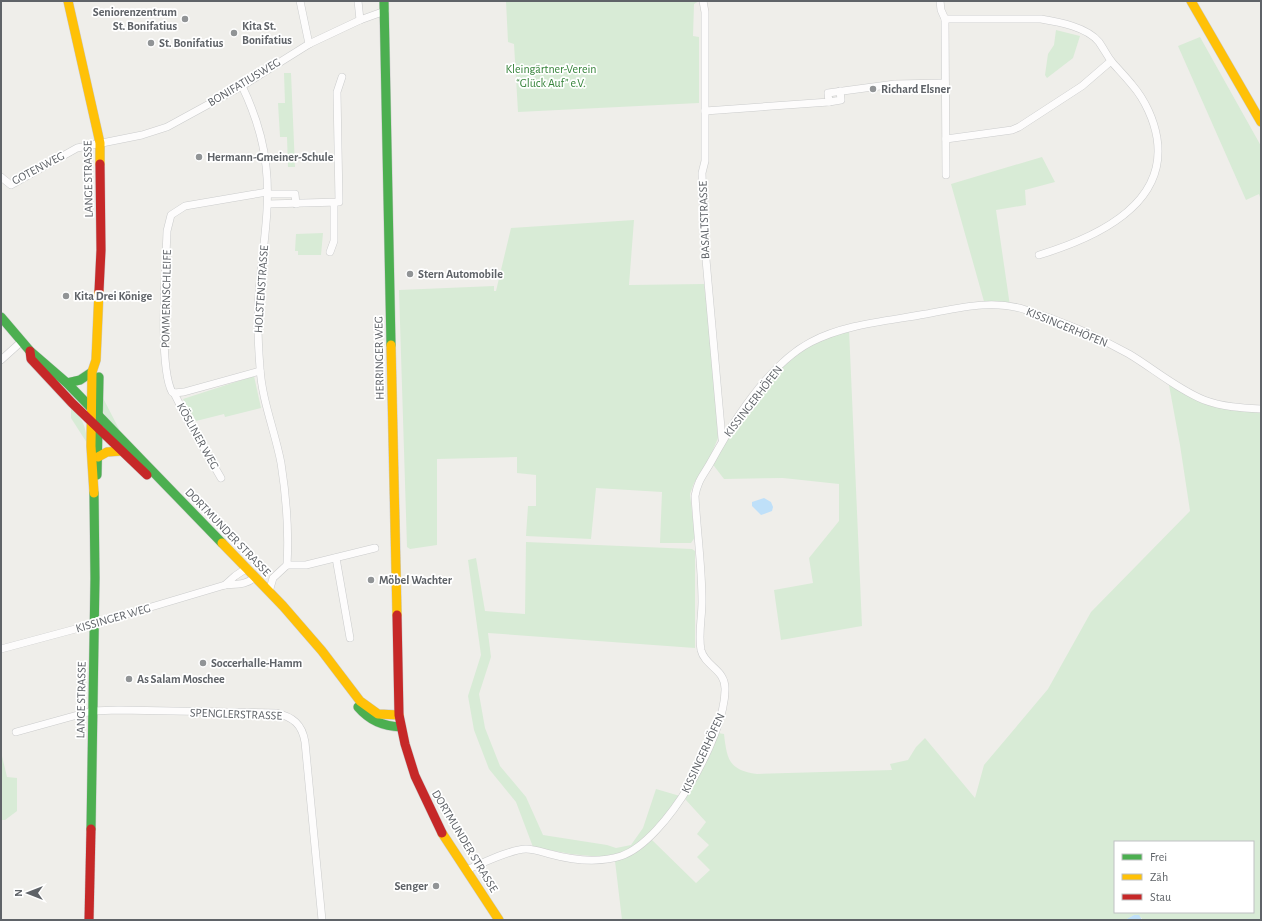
<svg xmlns="http://www.w3.org/2000/svg" width="1262" height="921" font-family="'Alegreya Sans',sans-serif">
<style>
.green{fill:#d8ebd6;fill-rule:evenodd}
.water{fill:#bfe0f9}
.lines{fill:none;stroke-linecap:round;stroke-linejoin:round}
.street-casing{stroke:#cbcccc;stroke-width:8}
.fast-casing{stroke:#cacacb;stroke-width:10}
.slow-casing{stroke:#cacacb;stroke-width:10}
.jam-casing{stroke:#cacacb;stroke-width:10}
.street{stroke:#fdfcfc;stroke-width:7}
.fast{stroke:#4caf50;stroke-width:9}
.slow{stroke:#ffc107;stroke-width:9}
.jam{stroke:#c62828;stroke-width:9}
.poi-dot{fill:#919496;stroke:#fff;stroke-width:1.5}
.labels{text-anchor:middle;dominant-baseline:central;stroke-width:3.5;stroke-linejoin:round;paint-order:stroke}
.poi-label{font-size:12px;font-weight:bold;fill:#5f6368;stroke:#fff;text-anchor:start}
.park-label{font-size:12px;fill:#348238;stroke:#fff}
.street-label{font-size:12px;fill:#5f6368;stroke:#fff}
</style>
<rect width="100%" height="100%" fill="#efeeea"/>
<g class="green">
<path d="M 506,1 L 699,1 L 694,4 L 693,36 L 699,37 L 699,103 L 518,112 L 514,44 L 508,42 Z"/>
<path d="M 1056,30 L 1080,36 L 1073,58 L 1047,78 L 1045,75 L 1048,54 L 1054,45 Z"/>
<path d="M 1200,37 L 1261,146 L 1261,200 L 1259,194 L 1246,200 L 1178,46 Z"/>
<path d="M 284,73 L 291,73 L 295,167 L 288,167 L 287,137 L 280,137 L 278,103 L 285,103 Z"/>
<path d="M 1042,157 L 1055,182 L 1025,190 L 1026,205 L 996,210 L 1010,306 L 985,305 L 951,184 Z"/>
<path d="M 634,220 L 629,285 L 704,284 L 712,347 L 718,438 L 709,460 L 694,483 L 690,494 L 695,537 L 691,543 L 660,543 L 662,492 L 596,488 L 591,539 L 526,536 L 528,506 L 536,506 L 536,475 L 517,473 L 517,457 L 437,459 L 437,545 L 410,549 L 407,547 L 399,290 L 494,286 L 494,291 L 496,291 L 511,228 Z"/>
<path d="M 323,233 L 321,255 L 298,255 L 298,251 L 295,251 L 296,234 Z"/>
<path d="M 849,329 L 862,626 L 781,640 L 774,590 L 813,583 L 809,558 L 839,521 L 839,484 L 783,478 L 724,479 L 711,462 L 759,390 L 801,348 Z"/>
<path d="M 254,376 L 261,408 L 225,417 L 224,414 L 196,421 L 183,399 Z"/>
<path d="M 1169,385 L 1202,403 L 1261,411 L 1261,920 L 1142,920 L 1142,918 L 1134,915 L 1125,920 L 622,920 L 615,861 C 630,856 640,851 652,840 L 696,883 L 710,870 L 697,857 L 709,845 L 697,834 L 706,822 L 685,799 L 690,791 L 718,733 L 724,734 C 727,760 729,770 757,774 L 892,770 L 890,764 L 908,760 L 916,747 L 925,738 L 975,798 L 984,765 L 1048,689 L 1091,612 L 1190,511 L 1180,445 ZM 1115,842 L 1253,842 L 1253,912 L 1115,912 Z"/>
<path d="M 103,398 L 119,429 L 118,430 C 107,418 101,415 103,398 Z"/>
<path d="M 71,408 C 83,418 86,427 87,443 L 71,418 Z"/>
<path d="M 526,542 L 692,549 L 695,551 L 695,648 L 488,633 L 491,657 L 479,694 L 485,728 L 500,766 L 526,797 L 543,835 L 607,845 L 616,848 L 631,845 L 643,828 L 656,789 L 680,796 L 656,827 L 627,852 L 601,857 L 571,854 L 533,847 L 516,802 L 489,769 L 474,730 L 468,696 L 481,655 L 468,560 L 476,558 L 485,611 L 525,614 Z"/>
<path d="M 1,752 L 7,777 L 17,778 L 17,811 L 5,820 L 1,820 Z"/>
</g>
<g class="water">
<path d="M 764,498 L 771,502 L 773,507 L 772,511 L 761,515 L 752,506 L 752,502 Z"/>
<path d="M 1134,915 L 1139,915 L 1142,920 L 1125,920 Z"/>
</g>
<g class="lines">
<g class="street-casing">
<g id="street">
<path d="M 300,1 L 309,44"/>
<path d="M 358,1 L 360,20"/>
<path d="M 703,1 L 705,12 L 705,161 L 702,173 L 704,237 L 722,439"/>
<path d="M 940,1 L 941,10 L 945,19 L 946,175"/>
<path d="M 945,19 L 1041,19 C 1059,22 1087,27 1099,42 C 1103,48 1107,55 1111,61 L 1082,86 L 1019,127 L 1012,130 L 946,139"/>
<path d="M 242,86 C 254,111 263,138 266,166 C 271,208 262,251 259,293 C 257,318 258,343 260,368 C 262,401 275,431 281,463 C 286,495 289,532 287,565"/>
<path d="M 829,102 L 841,100 L 840,91"/>
<path d="M 705,111 L 829,102 L 828,93 L 895,84 L 945,83"/>
<path d="M 1,177 L 11,185 L 77,148 L 142,135 L 167,127 L 242,86 L 309,44 L 360,20 L 385,11"/>
<path d="M 267,194 L 295,194 L 296,204"/>
<path d="M 268,204 L 339,202 L 337,92 L 342,77"/>
<path d="M 330,252 L 334,241 L 334,204"/>
<path d="M 1039,255 C 1092,239 1168,207 1157,138 C 1154,120 1145,100 1133,86 C 1126,77 1118,69 1111,61"/>
<path d="M 1,360 L 21,342"/>
<path d="M 260,371 L 184,392 L 174,393 L 172,392 C 158,365 166,265 167,231 L 171,215 L 185,206 L 267,192"/>
<path d="M 174,393 L 188,421 L 221,478"/>
<path d="M 336,558 L 350,638"/>
<path d="M 225,585 L 235,576 L 247,568"/>
<path d="M 269,592 L 273,578 L 287,565 L 306,565 L 375,548"/>
<path d="M 1,649 L 94,624 L 225,585 C 236,584 247,585 255,577"/>
<path d="M 16,732 L 92,711 L 118,710 L 276,713 C 293,717 302,724 305,742 L 322,920"/>
<path d="M 466,870 C 481,864 511,849 526,849 C 534,849 542,852 550,854 C 572,860 599,863 621,856 C 666,841 725,736 725,690 C 726,669 705,667 701,650 C 698,635 702,617 702,602 C 702,567 697,532 695,496 C 698,479 704,475 712,460 C 734,420 769,364 811,342 C 845,324 888,321 926,314 C 959,308 993,299 1026,310 C 1062,321 1097,336 1129,354 C 1154,369 1177,389 1204,400 C 1223,407 1242,408 1261,409"/>
</g>
</g>
<g class="fast-casing">
<g id="fast">
<path d="M 384,1 L 391,345"/>
<path d="M 1,317 L 30,351 L 67,383 L 222,543"/>
<path d="M 67,383 L 80,380 L 92,372"/>
<path d="M 97,475 L 99,377"/>
<path d="M 358,707 C 370,721 383,726 401,727"/>
<path d="M 91,829 L 95,578 L 94,493"/>
</g>
</g>
<g class="slow-casing">
<g id="slow">
<path d="M 68,1 L 100,143 L 100,164"/>
<path d="M 1191,1 L 1261,122"/>
<path d="M 391,345 L 397,615"/>
<path d="M 98,457 L 107,452 L 121,451"/>
<path d="M 94,493 L 91,446 L 92,372 L 96,360 L 99,291"/>
<path d="M 222,543 L 283,606 L 322,651 L 360,701 L 378,714 L 399,715"/>
<path d="M 442,833 L 499,920"/>
</g>
</g>
<g class="jam-casing">
<g id="jam">
<path d="M 99,291 L 101,250 L 100,164"/>
<path d="M 30,351 L 31,359 L 72,403 L 147,475"/>
<path d="M 397,615 L 399,715 L 405,744 L 415,776 L 442,833"/>
<path d="M 89,920 L 91,829"/>
</g>
</g>
<use href="#street" class="street"/>
<use href="#fast" class="fast"/>
<use href="#slow" class="slow"/>
<use href="#jam" class="jam"/>
</g>
<g class="poi-dot">
<circle cx="185" cy="19" r="4"/>
<circle cx="234" cy="33" r="4"/>
<circle cx="151" cy="43" r="4"/>
<circle cx="873" cy="89" r="4"/>
<circle cx="199" cy="157" r="4"/>
<circle cx="410" cy="274" r="4"/>
<circle cx="66" cy="296" r="4"/>
<circle cx="371" cy="580" r="4"/>
<circle cx="203" cy="663" r="4"/>
<circle cx="129" cy="679" r="4"/>
<circle cx="436" cy="886" r="4"/>
</g>
<g class="labels">
<g class="poi-label">
<text x="177" y="12" text-anchor="end">Seniorenzentrum<tspan x="177" dy="14">St. Bonifatius</tspan></text>
<text x="242" y="26">Kita St.<tspan x="242" dy="14">Bonifatius</tspan></text>
<text x="159" y="43">St. Bonifatius</text>
<text x="881" y="89">Richard Elsner</text>
<text x="207" y="157">Hermann-Gmeiner-Schule</text>
<text x="418" y="274">Stern Automobile</text>
<text x="74" y="296">Kita Drei Könige</text>
<text x="379" y="580">Möbel Wachter</text>
<text x="211" y="663">Soccerhalle-Hamm</text>
<text x="137" y="679">As Salam Moschee</text>
<text x="428" y="886" text-anchor="end">Senger</text>
</g>
<g class="park-label">
<text x="551" y="69">Kleingärtner-Verein<tspan x="551" dy="14">“Glück Auf” e.V.</tspan></text>
</g>
<g class="street-label">
<text transform="translate(244 82) rotate(-31)">BONIFATIUSWEG</text>
<text transform="translate(38 168) rotate(-28)">GOTENWEG</text>
<text transform="translate(88 179) rotate(-91)">LANGE STRASSE</text>
<text transform="translate(704 220) rotate(-92)">BASALTSTRASSE</text>
<text transform="translate(261 289) rotate(-86)">HOLSTENSTRASSE</text>
<text transform="translate(166 299) rotate(-89)">POMMERNSCHLEIFE</text>
<text transform="translate(1067 327) rotate(22)">KISSINGERHÖFEN</text>
<text transform="translate(379 358) rotate(-91)">HERRINGER WEG</text>
<text transform="translate(753 401) rotate(-52)">KISSINGERHÖFEN</text>
<text transform="translate(198 436) rotate(61)">KÖSLINER WEG</text>
<text transform="translate(228 532) rotate(46)">DORTMUNDER STRASSE</text>
<text transform="translate(113 618) rotate(-16)">KISSINGER WEG</text>
<text transform="translate(81 700) rotate(-89)">LANGE STRASSE</text>
<text transform="translate(236 714) rotate(2)">SPENGLERSTRASSE</text>
<text transform="translate(703 753) rotate(-65)">KISSINGERHÖFEN</text>
<text transform="translate(465 841) rotate(59)">DORTMUNDER STRASSE</text>
</g>
</g>
<rect width="1262" height="921" fill="none" stroke="#5f6368" stroke-width="4"/>
<rect x="1114" y="841" width="140" height="72" fill="#ffffff" stroke="#bfc1c3"/>
<rect x="1122" y="854" width="20" height="6" fill="#4caf50" stroke="#bfc1c3"/>
<text x="1150" y="861" font-size="12" fill="#5f6368">Frei</text>
<rect x="1122" y="874" width="20" height="6" fill="#ffc107" stroke="#bfc1c3"/>
<text x="1150" y="881" font-size="12" fill="#5f6368">Zäh</text>
<rect x="1122" y="894" width="20" height="6" fill="#c62828" stroke="#bfc1c3"/>
<text x="1150" y="901" font-size="12" fill="#5f6368">Stau</text>
<g transform="translate(28 893) rotate(270)" stroke="#ffffff" stroke-width="3" paint-order="stroke">
<path d="M0-3L7 15L0 10L-7 15Z" fill="#5f6368"/>
<text y="-6" font-size="11" font-weight="bold" text-anchor="middle" fill="#5f6368">N</text>
</g>
</svg>
